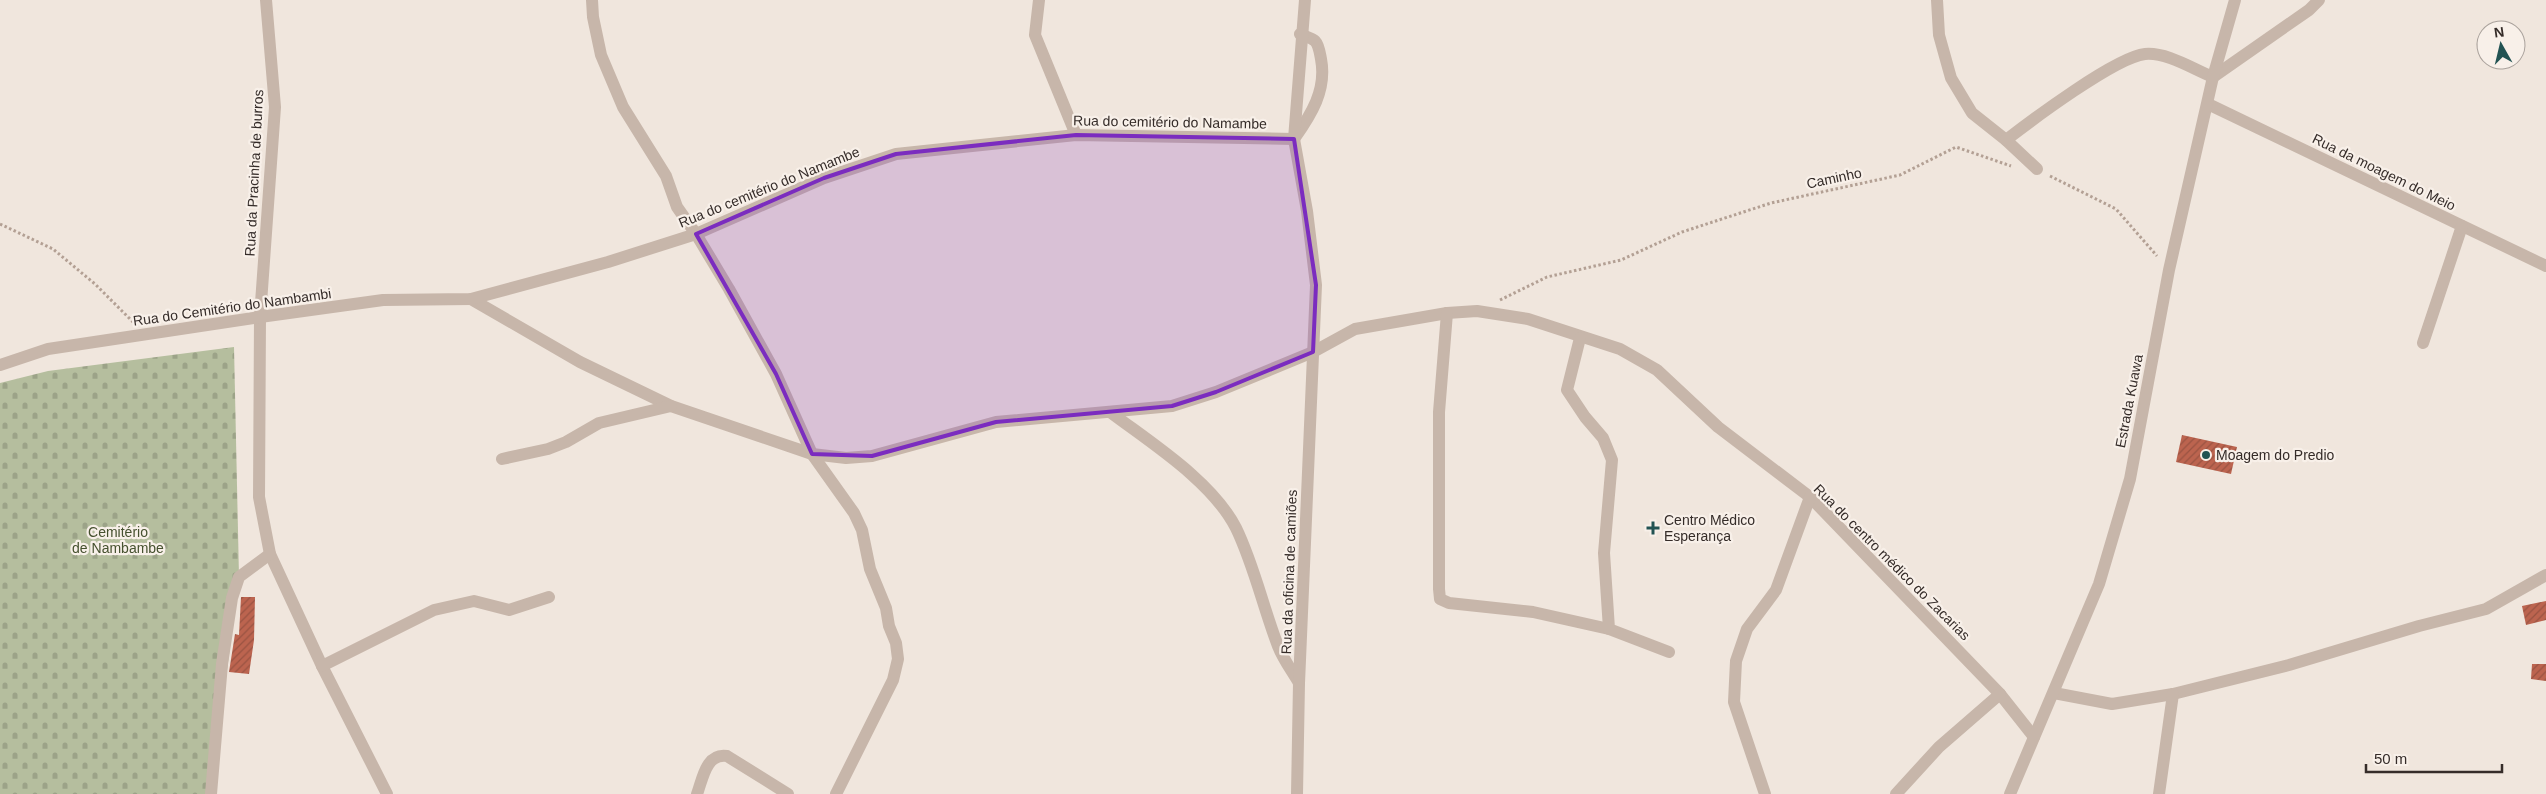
<svg xmlns="http://www.w3.org/2000/svg" width="2546" height="794" font-family="Arial,sans-serif">
<style>
.cemetery{fill:url(#cemetery-stones)}
.building{fill:url(#building-hatch)}
.lines{fill:none;stroke-linecap:round;stroke-linejoin:round}
.path{stroke:#b3a094;stroke-width:3;stroke-dasharray:2.5 2.5;stroke-linecap:butt}
.minor{stroke:#c7b6aa;stroke-width:12}
.marked{fill:#7b2cbf;fill-opacity:0.2;stroke:#7b2cbf;stroke-width:4;stroke-linejoin:round}
.poi-dot{fill:#225353;stroke:#f8f0e9;stroke-width:2}
.labels{text-anchor:middle;dominant-baseline:central;stroke-width:4.5;stroke-linejoin:round;paint-order:stroke}
.street-label{font-size:14px;fill:#352c29;stroke:#f8f0e9}
.poi-label{font-size:14px;fill:#352c29;stroke:#f8f0e9;text-anchor:start}
.park-label{font-size:14px;fill:#46512f;stroke:#f8f0e9}
</style>
<defs>
<pattern id="cemetery-stones" width="16" height="16" patternUnits="userSpaceOnUse" patternTransform="scale(1.25)"><rect width="16" height="16" fill="#b5be9e"/><path d="M2 7V4a2 2 0 0 1 4 0v3zM10 15v-3a2 2 0 0 1 4 0v3z" fill="#9ca388"/></pattern>
<pattern id="building-hatch" width="6" height="6" patternUnits="userSpaceOnUse" patternTransform="scale(1.25)"><rect width="6" height="6" fill="#bc644f"/><path d="M-1 1l2-2M0 6l6-6M5 7l2-2" fill="none" stroke="#9a5342"/></pattern>
</defs>
<rect width="100%" height="100%" fill="#f0e6dd"/>
<path class="cemetery" d="M 234,347 L 239,577 L 211,794 L 0,794 L 0,383 L 48,371 Z"/>
<g class="building">
<path d="M 2182,435 L 2237,447 L 2231,474 L 2176,462 Z"/>
<path d="M 241,597 L 255,597 L 254,640 L 249,674 L 229,672 L 235,634 L 239,635 Z"/>
<path d="M 2546,601 L 2546,620 L 2526,625 L 2522,606 Z"/>
<path d="M 2532,664 L 2546,664 L 2546,681 L 2531,679 Z"/>
</g>
<g class="lines">
<g class="path">
<path d="M 2050,176 L 2116,209 L 2157,256"/>
<path d="M 0,224 L 53,249 L 95,284 L 133,322"/>
<path d="M 1500,300 L 1547,277 L 1621,260 L 1682,232 L 1771,203 L 1900,175 L 1956,147 L 2011,166"/>
</g>
<g class="minor">
<path d="M 266,0 L 275,107 L 260,317 L 259,497 L 270,554 L 322,666 L 387,794"/>
<path d="M 592,0 L 593,17 L 601,55 L 623,107 L 666,176 L 677,207 L 696,234 L 729,289 L 776,374 L 812,454 L 854,513 L 862,530 L 870,569 L 886,608 L 889,626 L 896,643 L 898,659 L 893,680 L 836,794"/>
<path d="M 1039,0 L 1035,35 L 1076,135"/>
<path d="M 1937,0 L 1939,35 L 1951,78 L 1972,113 L 2006,140 L 2037,169"/>
<path d="M 2208,104 L 2546,266"/>
<path d="M 2006,140 C 2032,120 2116,57 2145,54 C 2167,52 2193,69 2213,77 L 2309,10 L 2319,0"/>
<path d="M 471,299 L 580,362 L 671,406 L 812,454 L 846,458 L 872,456 L 996,422 L 1172,406 L 1216,392 L 1313,352 L 1355,329 L 1447,313 L 1477,311 L 1528,319 L 1620,349 L 1657,370 L 1718,427 L 1810,497 L 2000,694 L 2034,737"/>
<path d="M 1447,313 L 1439,412 L 1439,589 L 1440,599 L 1449,603 L 1533,612 L 1609,629"/>
<path d="M 1580,338 L 1567,390 L 1585,417 L 1603,438 L 1612,460 L 1604,553 L 1609,629 L 1669,652"/>
<path d="M 2423,343 L 2462,226"/>
<path d="M 0,365 L 48,349 L 260,317 L 383,300 L 471,299 L 608,262 L 696,234 L 824,178 L 896,154 L 1076,135 L 1294,139 C 1311,115 1327,90 1321,59 C 1320,54 1319,45 1315,41 C 1312,38 1304,36 1300,34"/>
<path d="M 1110,412 C 1151,443 1212,481 1236,528 C 1254,565 1263,607 1278,646 C 1283,659 1292,671 1299,683"/>
<path d="M 502,459 L 548,449 L 566,442 L 599,423 L 671,406"/>
<path d="M 322,666 L 434,610 L 474,601 L 509,610 L 549,597"/>
<path d="M 2054,693 L 2112,704 L 2173,694 L 2289,665 L 2419,626 L 2486,609 L 2546,575"/>
<path d="M 211,794 L 222,664 L 232,598 L 239,577 L 270,554"/>
<path d="M 697,794 C 703,778 706,753 727,756 L 788,794"/>
<path d="M 1297,794 L 1299,683 L 1316,285 L 1307,211 L 1294,139 L 1305,0"/>
<path d="M 1765,794 L 1734,702 L 1736,661 L 1747,629 L 1776,590 L 1810,497"/>
<path d="M 1896,794 L 1939,747 L 2000,694"/>
<path d="M 2010,794 L 2099,584 L 2130,479 L 2169,270 L 2213,77 L 2235,0"/>
<path d="M 2159,794 L 2173,694"/>
</g>
</g>
<path class="marked" d="M 1076,135 L 1294,139 L 1316,285 L 1313,352 L 1216,392 L 1172,406 L 996,422 L 872,456 L 812,454 L 776,374 L 696,234 L 824,178 L 896,154 Z"/>
<g class="poi-dot">
<circle cx="2206" cy="455" r="5"/>
<path d="M1650.5 520.5h5v5h5v5h-5v5h-5v-5h-5v-5h5z"/>
</g>
<g class="labels">
<g class="street-label">
<text transform="translate(1170 122) rotate(1)">Rua do cemitério do Namambe</text>
<text transform="translate(2384 172) rotate(26)">Rua da moagem do Meio</text>
<text transform="translate(254 173) rotate(-87)">Rua da Pracinha de burros</text>
<text transform="translate(1834 178) rotate(-12)">Caminho</text>
<text transform="translate(769 187) rotate(-22)">Rua do cemitério do Namambe</text>
<text transform="translate(232 307) rotate(-8)">Rua do Cemitério do Nambambi</text>
<text transform="translate(2129 401) rotate(-79)">Estrada Kuawa</text>
<text transform="translate(1892 562) rotate(45)">Rua do centro médico do Zacarias</text>
<text transform="translate(1289 572) rotate(-88)">Rua da oficina de camiões</text>
</g>
<g class="poi-label">
<text x="2216" y="455">Moagem do Predio</text>
<text x="1664" y="520">Centro Médico<tspan x="1664" dy="16">Esperança</tspan></text>
</g>
<g class="park-label">
<text x="118" y="532">Cemitério<tspan x="118" dy="16">de Nambambe</tspan></text>
</g>
</g>
<g transform="translate(2501 45) rotate(352)"><circle r="24" fill="#f8f0e9" stroke="#aaa29c"/>
<path d="M0-4L9 19L0 12L-9 19Z" fill="#225353"/>
<text y="-8" font-size="14" font-weight="bold" text-anchor="middle" fill="#352c29">N</text>
</g>
<path d="M2366 764v8h136v-8" fill="none" stroke="#352c29" stroke-width="2.5"/>
<text x="2374" y="764" font-size="15" fill="#352c29" stroke="#f8f0e9" stroke-width="4" paint-order="stroke">50 m</text>
</svg>
